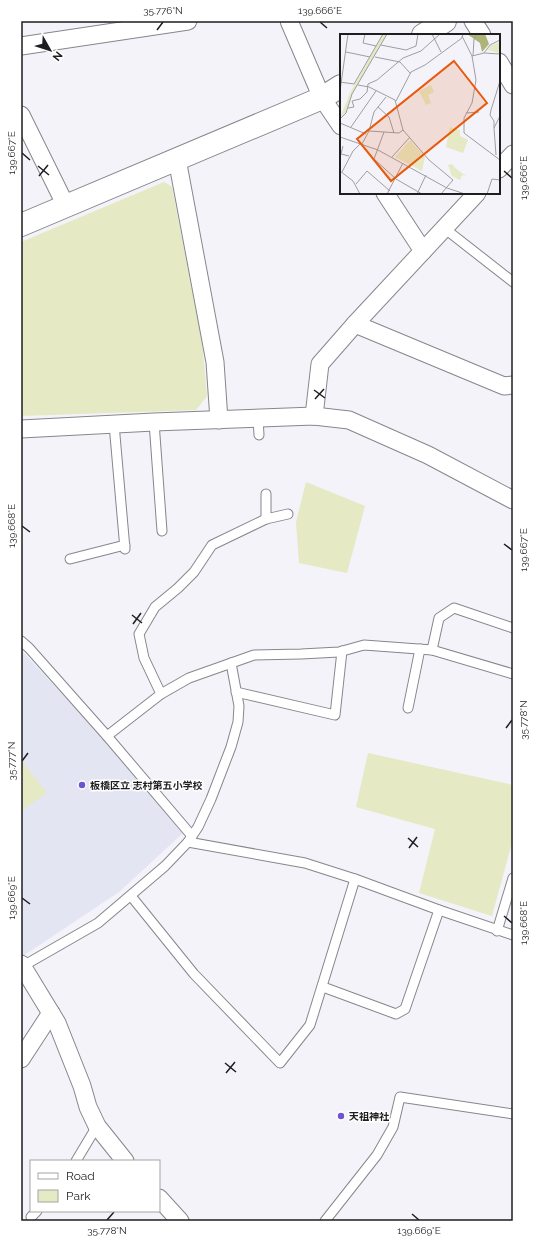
<svg xmlns="http://www.w3.org/2000/svg" width="534" height="1242" font-family="Raleway,'Noto Sans JP',sans-serif">
<style>
.built{fill:#e4e5f3}
.green{fill:#e5e9c4}
.lines{fill:none;stroke-linecap:round;stroke-linejoin:round}
.lane-casing{stroke:#86878c;stroke-width:11}
.street-casing{stroke:#86878c;stroke-width:19}
.secondary-casing{stroke:#86878c;stroke-width:24}
.lane{stroke:#fff;stroke-width:9}
.street{stroke:#fff;stroke-width:17}
.secondary{stroke:#fff;stroke-width:22}
.ticks{fill:none;stroke:#1e1e20;stroke-width:1.5}
.poi-dot{fill:#7054ce;stroke:#fff;stroke-width:1.5}
.labels{text-anchor:middle;dominant-baseline:central;stroke-width:3;stroke-linejoin:round;paint-order:stroke}
.poi-label{font-size:10px;font-weight:bold;fill:#1e1e20;stroke:#fff;text-anchor:start}
.inset-road{fill:none;stroke:#9e9ea2;stroke-width:1}
.view{fill:#e8590c;fill-opacity:0.15;stroke:#e8590c;stroke-width:2}
.inset-edge{fill:none;stroke:#1e1e20;stroke-width:2}
.neatline{fill:none;stroke:#1e1e20;stroke-width:1.5}
.ticks-label{font-size:10px;text-anchor:middle;fill:#1e1e20}
</style>
<rect width="100%" height="100%" fill="#f3f3f9"/>
<path class="built" d="M 21,650 L 103,738 L 183,833 L 119,892 L 23,956 L 21,953 Z"/>
<g class="green">
<path d="M 164,182 L 172,187 L 202,341 L 207,396 L 196,410 L 21,416 L 21,242 Z"/>
<path d="M 306,482 L 365,506 L 347,573 L 299,563 L 296,522 Z"/>
<path d="M 368,753 L 513,785 L 513,839 L 492,916 L 419,893 L 435,829 L 356,807 Z"/>
<path d="M 21,760 L 47,793 L 21,811 Z"/>
</g>
<g class="lines">
<g class="lane-casing">
<g id="lane">
<path d="M 444,228 L 513,282"/>
<path d="M 258,418 L 259,435"/>
<path d="M 154,422 L 162,531"/>
<path d="M 114,424 L 125,549"/>
<path d="M 266,494 L 266,519"/>
<path d="M 70,559 L 125,545"/>
<path d="M 21,641 L 29,648 L 107,736 L 192,836"/>
<path d="M 432,650 L 439,618 L 454,608 L 513,628"/>
<path d="M 236,692 L 335,715 L 342,651"/>
<path d="M 161,694 L 144,658 L 139,634 L 155,607 L 178,588 L 194,572 L 212,545 L 266,519 L 288,514"/>
<path d="M 408,708 L 420,649"/>
<path d="M 107,736 L 161,694 L 189,678 L 254,655 L 301,654 L 339,652 L 364,645 L 432,650 L 513,674"/>
<path d="M 188,842 L 305,863 L 355,879 L 439,910 L 513,935"/>
<path d="M 131,896 L 194,974 L 280,1063 L 310,1025 L 355,879"/>
<path d="M 497,931 L 513,878"/>
<path d="M 23,966 L 98,923 L 165,866 L 188,842 L 198,827 L 211,799 L 231,747 L 238,722 L 239,706 L 231,663"/>
<path d="M 323,987 L 396,1014 L 405,1009 L 439,910"/>
<path d="M 76,1161 L 97,1126"/>
<path d="M 31,1217 L 37,1211"/>
<path d="M 325,1221 L 377,1155 L 393,1127 L 400,1097 L 513,1114"/>
</g>
</g>
<g class="street-casing">
<g id="street">
<path d="M 289,21 L 322,98 L 341,126"/>
<path d="M 473,21 L 482,35"/>
<path d="M 21,46 L 188,21"/>
<path d="M 499,62 L 513,85"/>
<path d="M 21,115 L 66,206"/>
<path d="M 177,159 L 215,362 L 219,420"/>
<path d="M 499,169 L 513,154"/>
<path d="M 385,193 L 423,251"/>
<path d="M 355,324 L 504,386 L 513,385"/>
<path d="M 314,416 L 320,364 L 355,324 L 477,193"/>
<path d="M 21,429 L 154,422 L 314,416 L 349,420 L 428,455 L 513,500"/>
<path d="M 21,964 L 57,1023 L 82,1086 L 88,1107 L 97,1126 L 125,1161"/>
<path d="M 21,1059 L 51,1013"/>
<path d="M 159,1198 L 180,1221"/>
</g>
</g>
<g class="secondary-casing">
<g id="secondary">
<path d="M 423,35 L 445,21"/>
<path d="M 21,225 L 322,98 L 341,86"/>
</g>
</g>
<use href="#lane" class="lane"/>
<use href="#street" class="street"/>
<use href="#secondary" class="secondary"/>
</g>
<path class="ticks" d="M 320,22 L 327,28M 157,30 L 163,22M 22,153 L 30,160M 38,166 L 49,175M 504,171 L 512,178M 39,176 L 48,165M 314,390 L 325,398M 315,399 L 324,389M 22,526 L 30,532M 504,544 L 512,550M 132,615 L 142,623M 133,624 L 141,613M 506,728 L 512,720M 22,761 L 28,753M 408,838 L 418,847M 409,848 L 417,837M 22,898 L 30,904M 504,916 L 512,923M 225,1063 L 236,1072M 226,1073 L 235,1062M 412,1214 L 419,1220M 107,1220 L 114,1212"/>
<g class="poi-dot">
<circle cx="82" cy="785" r="4"/>
<circle cx="341" cy="1116" r="4"/>
</g>
<g class="labels">
<g class="poi-label">
<text x="90" y="785">板橋区立 志村第五小学校</text>
<text x="349" y="1116">天祖神社</text>
</g>
</g>
<g transform="translate(340 34)">
<rect width="160" height="160" fill="#f3f3f9"/>
<path d="M 43,0 L 47,0 L 12,60 L 6,78 L 0,84 L 10,59 ZM 160,8 L 160,19 L 147,16 L 150,12 ZM 91,51 L 94,58 L 88,61 L 91,69 L 86,71 L 79,57 ZM 110,93 L 120,96 L 120,102 L 128,106 L 123,119 L 106,113 ZM 70,106 L 85,123 L 82,137 L 55,123 ZM 112,130 L 115,134 L 126,142 L 122,141 L 120,146 L 112,142 L 108,131 Z" fill="#e5e9c4"/>
<path d="M 127,0 L 145,0 L 149,10 L 142,18 L 140,9 Z" fill="#aeb377"/>
<path class="inset-road" d="M 25,0 L 23,9 L 36,12M 92,0 L 101,18M 122,2 L 132,22 L 136,46 L 132,69 L 124,84 L 124,99 L 160,126M 41,11 L 66,16 L 76,12 L 78,0M 6,18 L 30,23M 144,19 L 160,20M 132,22 L 144,19 L 150,11 L 160,6M 133,22 L 134,5 L 137,0M 35,23 L 60,28 L 70,39M 0,48 L 14,50 L 43,0M 18,51 L 29,53 L 55,66 L 63,96 L 89,126 L 113,146 L 101,160M 0,57 L 8,0M 56,67 L 71,38 L 85,31 L 122,4 L 123,0M 38,73 L 49,83 L 54,99M 8,74 L 14,73 L 12,67 L 20,65 L 27,58 L 28,50 L 37,46 L 63,24 L 81,17 L 100,0M 126,79 L 139,78M 0,85 L 6,79 L 12,60 L 47,0M 0,89 L 26,100M 11,93 L 36,57M 154,94 L 154,87 L 150,81 L 151,76 L 160,47M 29,97 L 34,78 L 46,63M 44,98 L 34,125 L 56,145 L 82,160M 0,103 L 38,116 L 107,154 L 125,160M 22,110 L 29,97 L 59,99 L 63,96M 3,112 L 1,120 L 9,122M 156,121 L 154,94 L 160,82M 52,123 L 70,103M 0,137 L 13,147 L 20,160M 2,138 L 13,117 L 20,110M 16,150 L 27,137 L 50,157M 47,160 L 63,129M 77,160 L 86,141M 147,160 L 152,145 L 160,146"/>
<path class="view" d="M 114,27 L 147,69 L 51,147 L 17,105 Z"/>
<rect width="160" height="160" class="inset-edge"/>
</g>
<rect width="534" height="1242" fill="none" stroke="#ffffff" stroke-width="44"/>
<rect x="30" y="1160" width="130" height="52" fill="#ffffff" stroke="#a5a5a6"/>
<rect x="38" y="1173" width="20" height="6" fill="#ffffff" stroke="#a5a5a6"/>
<text x="66" y="1180" font-size="12" fill="#1e1e20">Road</text>
<rect x="38" y="1190" width="20" height="12" fill="#e5e9c4" stroke="#a5a5a6"/>
<text x="66" y="1200" font-size="12" fill="#1e1e20">Park</text>
<g transform="translate(50 50) rotate(129)" stroke="#ffffff" stroke-width="3" paint-order="stroke">
<path d="M0-3L7 15L0 10L-7 15Z" fill="#1e1e20"/>
<text y="-6" font-size="11" font-weight="bold" text-anchor="middle" fill="#1e1e20">N</text>
</g>
<rect x="22" y="22" width="490" height="1198" class="neatline"/>
<g class="ticks-label">
<text x="163" y="14">35.776°N</text>
<text x="320" y="14">139.666°E</text>
<text transform="translate(11 153) rotate(-90)" y="4">139.667°E</text>
<text transform="translate(523 178) rotate(-90)" y="4">139.666°E</text>
<text transform="translate(11 526) rotate(-90)" y="4">139.668°E</text>
<text transform="translate(523 550) rotate(-90)" y="4">139.667°E</text>
<text transform="translate(523 720) rotate(-90)" y="4">35.778°N</text>
<text transform="translate(11 761) rotate(-90)" y="4">35.777°N</text>
<text transform="translate(11 898) rotate(-90)" y="4">139.669°E</text>
<text transform="translate(523 923) rotate(-90)" y="4">139.668°E</text>
<text x="107" y="1234">35.778°N</text>
<text x="419" y="1234">139.669°E</text>
</g>
</svg>
